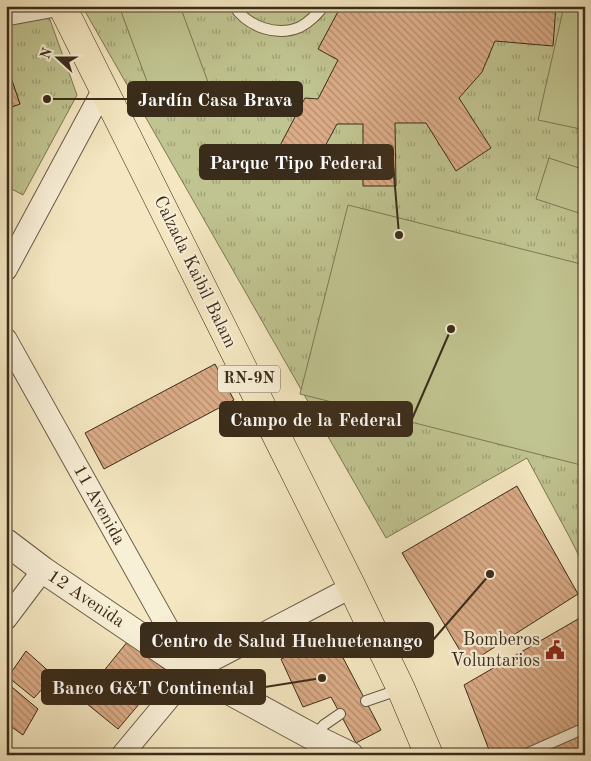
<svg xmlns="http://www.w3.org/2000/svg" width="591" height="761" font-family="'Old Standard TT',serif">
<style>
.grass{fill:url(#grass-tufts);stroke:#7d7855}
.pitch{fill:#c0c490;stroke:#7d7855}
.building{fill:url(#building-back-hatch);stroke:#3a2c1a}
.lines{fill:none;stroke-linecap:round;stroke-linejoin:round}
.service-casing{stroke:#685b44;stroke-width:12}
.minor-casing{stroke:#685b44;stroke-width:23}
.tertiary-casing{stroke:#685b44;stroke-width:28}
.primary-casing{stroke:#3a2c1a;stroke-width:29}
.service{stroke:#f8efd7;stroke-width:10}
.minor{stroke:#f8efd7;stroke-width:21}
.tertiary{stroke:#f8efd7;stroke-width:26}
.primary{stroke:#f4e7c1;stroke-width:28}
.labels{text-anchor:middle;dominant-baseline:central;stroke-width:4.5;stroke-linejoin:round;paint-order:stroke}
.shield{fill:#f8efd7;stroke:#736653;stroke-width:1}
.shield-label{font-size:16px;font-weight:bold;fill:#3a2c1a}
.street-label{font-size:18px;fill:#3a2c1a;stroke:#f8efd7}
.poi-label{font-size:18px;fill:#3a2c1a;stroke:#f8efd7;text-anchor:end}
.leader{fill:none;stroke:#3a2c1a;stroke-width:2}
.callout-dot{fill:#3a2c1a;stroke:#f8efd7;stroke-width:2}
.callout{fill:#3a2c1a;stroke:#3a2c1a;stroke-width:2}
.callout-label{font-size:19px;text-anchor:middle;font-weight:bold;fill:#fff}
</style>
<defs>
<pattern id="grass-tufts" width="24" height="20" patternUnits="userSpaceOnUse" patternTransform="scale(1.25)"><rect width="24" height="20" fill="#c0c490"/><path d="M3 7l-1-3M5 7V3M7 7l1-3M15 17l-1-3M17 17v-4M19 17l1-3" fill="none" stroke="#9d9f75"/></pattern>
<pattern id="building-back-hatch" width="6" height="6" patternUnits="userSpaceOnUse" patternTransform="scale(1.25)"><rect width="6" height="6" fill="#dbac87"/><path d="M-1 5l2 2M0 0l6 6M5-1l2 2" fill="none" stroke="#b38c6e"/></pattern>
</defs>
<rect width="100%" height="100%" fill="#f4e7c1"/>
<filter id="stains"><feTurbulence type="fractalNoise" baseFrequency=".004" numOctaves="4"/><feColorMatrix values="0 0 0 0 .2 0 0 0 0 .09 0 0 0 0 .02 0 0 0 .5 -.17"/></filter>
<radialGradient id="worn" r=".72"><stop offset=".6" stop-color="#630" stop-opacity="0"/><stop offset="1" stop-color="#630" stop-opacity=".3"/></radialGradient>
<g class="grass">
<path d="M 45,6 L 77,95 L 23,195 L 6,186 L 6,109 L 20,104 L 6,63 L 6,14 Z"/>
<path d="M 82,6 L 585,6 L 585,568 L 570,538 L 527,458 L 386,538 Z"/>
</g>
<g class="pitch">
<path d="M 119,6 L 180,6 L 208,82 L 155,103 Z"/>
<path d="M 564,6 L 585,6 L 585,130 L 538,120 Z"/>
<path d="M 549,158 L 585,170 L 585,215 L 536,199 Z"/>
<path d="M 348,205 L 585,265 L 585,466 L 300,394 Z"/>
</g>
<g class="building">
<path d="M 341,6 L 556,6 L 553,46 L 495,41 L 482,72 L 459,98 L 491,148 L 456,171 L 426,123 L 395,123 L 396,186 L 363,186 L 363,124 L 337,124 L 309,176 L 274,157 L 305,98 L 318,99 L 338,60 L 318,49 Z"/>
<path d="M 6,63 L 20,104 L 6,109 Z"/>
<path d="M 215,364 L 234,400 L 104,469 L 85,433 Z"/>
<path d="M 517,486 L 578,594 L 468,664 L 402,553 Z"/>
<path d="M 585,615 L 585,755 L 491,755 L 464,685 Z"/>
<path d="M 331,635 L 381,730 L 356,743 L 331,697 L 303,707 L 281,659 Z"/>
<path d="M 128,641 L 167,671 L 118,729 L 81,699 Z"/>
<path d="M 26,651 L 54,676 L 34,698 L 8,677 Z"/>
<path d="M 6,682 L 38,709 L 23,735 L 6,723 Z"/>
</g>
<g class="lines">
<g class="service-casing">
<g id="service">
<path d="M 234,6 C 248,27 277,37 300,27 C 310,22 317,14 324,6"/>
<path d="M 366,701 L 401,689"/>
<path d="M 314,736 L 324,725 L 340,714"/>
<path d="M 524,755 L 578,731"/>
</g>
</g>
<g class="minor-casing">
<g id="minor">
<path d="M 6,15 L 55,6"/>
<path d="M 6,270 L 104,88"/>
<path d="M 6,339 L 192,671"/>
<path d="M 6,619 L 43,570"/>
<path d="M 122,755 L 192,671 L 352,587"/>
</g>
</g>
<g class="tertiary-casing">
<path id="tertiary" d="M 6,542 L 43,570 L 192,671 L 313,737 L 350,755"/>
</g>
<g class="primary-casing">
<path id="primary" d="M 62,6 L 352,587 L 401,689 L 429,755"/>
</g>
<use href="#service" class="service"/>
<use href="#minor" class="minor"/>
<use href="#tertiary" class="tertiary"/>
<use href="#primary" class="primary"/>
</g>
<defs>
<g id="civic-bare" transform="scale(1.5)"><path d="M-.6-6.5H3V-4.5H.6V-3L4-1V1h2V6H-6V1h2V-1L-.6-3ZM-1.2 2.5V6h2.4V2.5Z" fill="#8f2418" stroke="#f8efd7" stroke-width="2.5" paint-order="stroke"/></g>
</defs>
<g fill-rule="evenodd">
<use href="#civic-bare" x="555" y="650"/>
</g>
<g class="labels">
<rect class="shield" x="218" y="365.5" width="62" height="27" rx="4"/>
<g class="shield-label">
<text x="249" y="379">RN-9N</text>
</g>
<g class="street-label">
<text transform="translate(195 272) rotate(64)">Calzada Kaibil Balam</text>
<text transform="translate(99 505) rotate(61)">11 Avenida</text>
<text transform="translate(86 599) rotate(34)">12 Avenida</text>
</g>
<g class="poi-label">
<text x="540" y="640">Bomberos<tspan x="540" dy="21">Voluntarios</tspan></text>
</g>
</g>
<path class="leader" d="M47 99L128 99M399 235L393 162M451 329L412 419M490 574L433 640M322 678L265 687"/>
<g class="callout-dot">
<circle cx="47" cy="99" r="5"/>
<circle cx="399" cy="235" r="5"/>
<circle cx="451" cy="329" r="5"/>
<circle cx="490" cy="574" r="5"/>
<circle cx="322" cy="678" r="5"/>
</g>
<g class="callout">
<rect x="128" y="82" width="174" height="34" rx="5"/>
<rect x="200" y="145" width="193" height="34" rx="5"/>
<rect x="220" y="402" width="192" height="34" rx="5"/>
<rect x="141" y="623" width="292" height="34" rx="5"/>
<rect x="42" y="670" width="223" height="34" rx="5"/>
</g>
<g class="callout-label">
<text x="215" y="106">Jardín Casa Brava</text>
<text x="296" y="169">Parque Tipo Federal</text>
<text x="316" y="426">Campo de la Federal</text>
<text x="287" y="647">Centro de Salud Huehuetenango</text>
<text x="153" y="694">Banco G&amp;T Continental</text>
</g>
<rect width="591" height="761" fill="none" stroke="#f4e7c1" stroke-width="25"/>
<rect x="8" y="8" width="576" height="746" fill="none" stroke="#3a2c1a" stroke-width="2.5"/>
<rect x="12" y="12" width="566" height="736" fill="none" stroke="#3a2c1a"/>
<g transform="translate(58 58) rotate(291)" stroke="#f8efd7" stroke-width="4" paint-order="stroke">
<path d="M0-4L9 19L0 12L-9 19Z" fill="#3a2c1a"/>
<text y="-8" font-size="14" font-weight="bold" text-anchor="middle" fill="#3a2c1a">N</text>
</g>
<rect width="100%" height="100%" filter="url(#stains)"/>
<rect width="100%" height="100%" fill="url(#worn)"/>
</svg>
